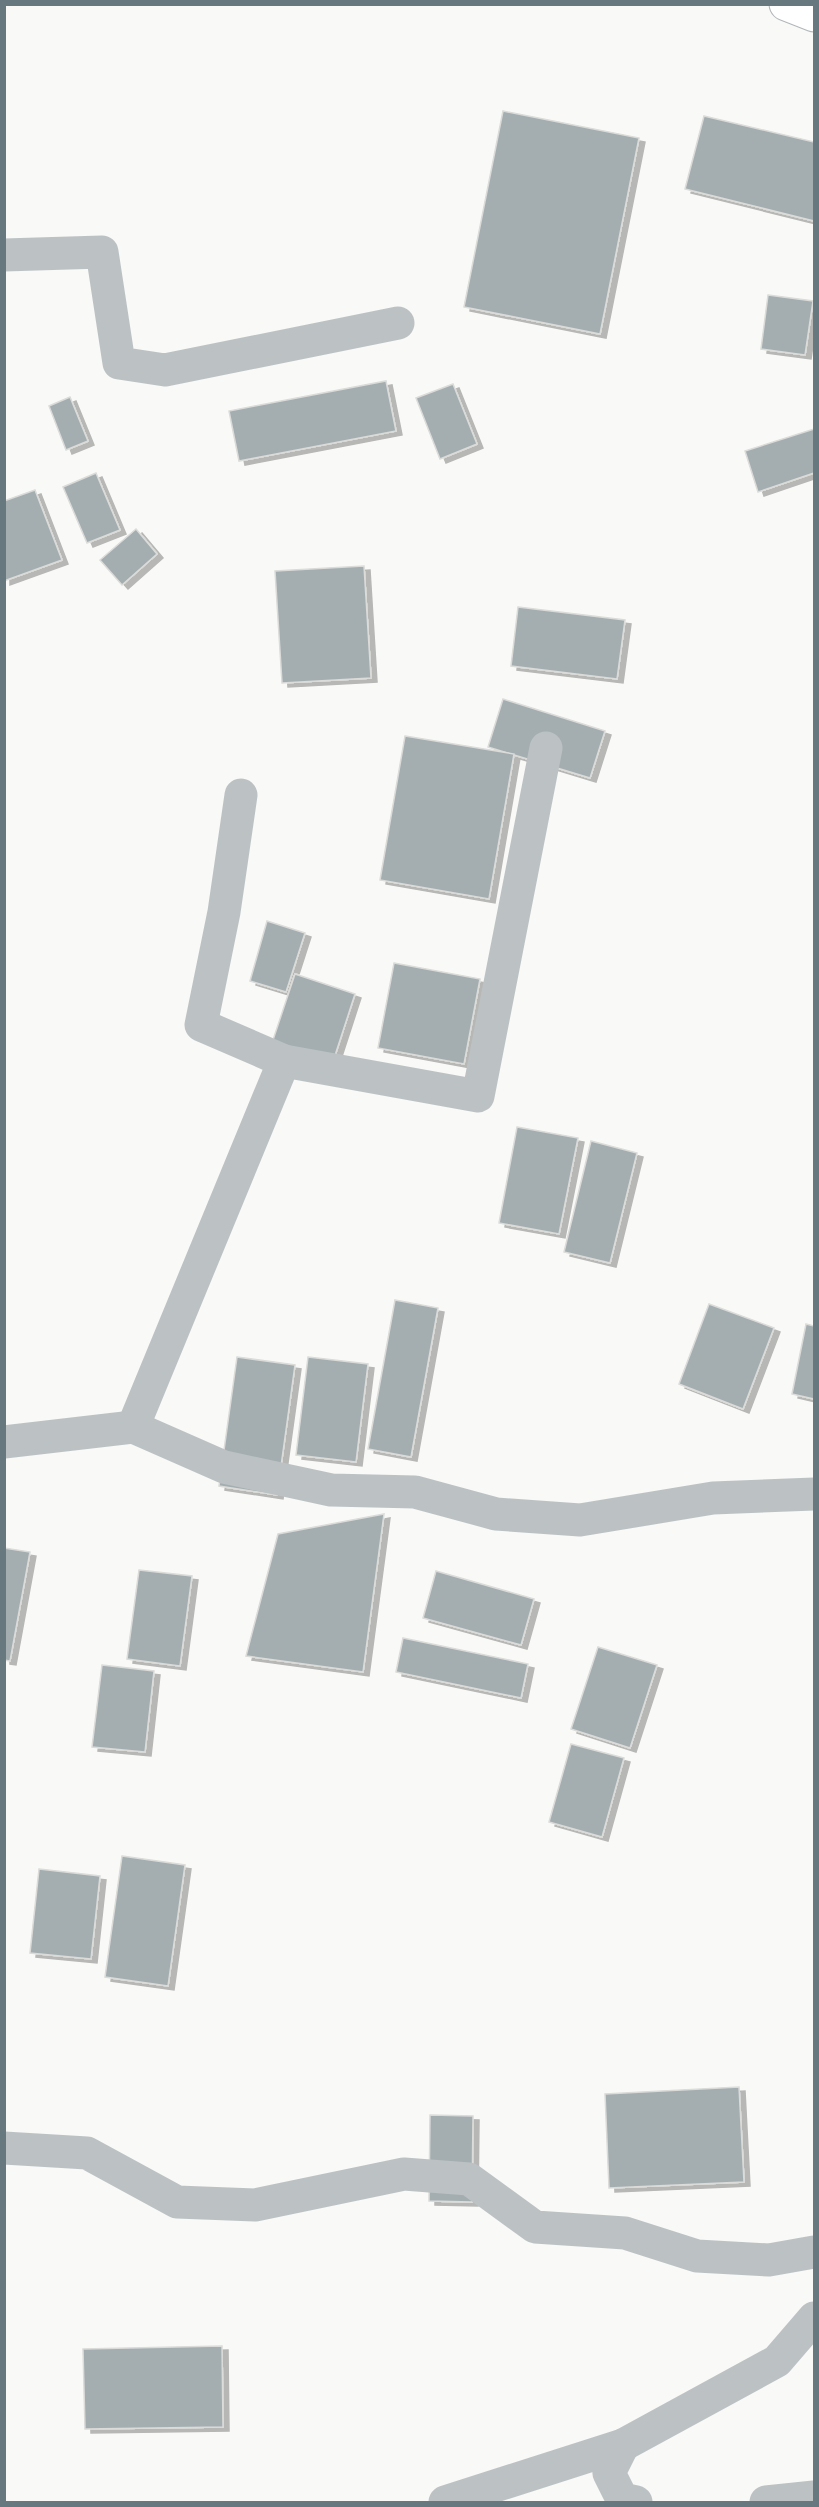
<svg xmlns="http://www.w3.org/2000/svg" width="819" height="2507" font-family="Roboto,sans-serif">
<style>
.building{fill:#a4aeb1;stroke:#dbdbd9;stroke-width:1.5;filter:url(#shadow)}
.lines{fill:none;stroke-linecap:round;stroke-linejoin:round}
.major-casing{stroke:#b1b6b9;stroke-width:35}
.minor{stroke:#bcc2c4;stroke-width:33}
.major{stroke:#fff;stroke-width:33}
</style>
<defs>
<filter id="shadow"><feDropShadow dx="6" dy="4" stdDeviation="0" flood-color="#0004"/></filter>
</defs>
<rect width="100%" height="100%" fill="#f9f9f7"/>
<g class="building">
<path d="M 503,111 L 639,138 L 600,334 L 464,307 Z"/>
<path d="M 704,116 L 814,142 L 814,221 L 685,189 Z"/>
<path d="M 768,295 L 813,301 L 805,355 L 761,349 Z"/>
<path d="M 386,381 L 396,431 L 239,461 L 229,411 Z"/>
<path d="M 453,384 L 477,444 L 440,459 L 416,398 Z"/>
<path d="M 70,397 L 88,441 L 66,450 L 49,406 Z"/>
<path d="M 814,429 L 814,473 L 758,492 L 745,451 Z"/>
<path d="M 96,473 L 120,530 L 87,543 L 63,487 Z"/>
<path d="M 35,490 L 62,560 L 4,581 L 4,501 Z"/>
<path d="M 136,529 L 157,554 L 122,585 L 100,560 Z"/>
<path d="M 364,566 L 371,678 L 282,683 L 275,571 Z"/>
<path d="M 518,607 L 625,620 L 617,679 L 511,666 Z"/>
<path d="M 503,699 L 605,731 L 590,778 L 488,747 Z"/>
<path d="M 405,736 L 514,754 L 489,899 L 380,880 Z"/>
<path d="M 267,921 L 305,933 L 286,992 L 250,981 Z"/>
<path d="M 394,963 L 480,979 L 464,1064 L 378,1048 Z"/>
<path d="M 295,974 L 355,994 L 328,1077 L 267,1058 Z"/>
<path d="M 517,1127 L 578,1138 L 559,1234 L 499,1223 Z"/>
<path d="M 591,1141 L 637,1153 L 610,1263 L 564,1252 Z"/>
<path d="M 395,1300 L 438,1308 L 411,1457 L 368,1449 Z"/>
<path d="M 709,1304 L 774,1328 L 743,1409 L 679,1384 Z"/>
<path d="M 806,1324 L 814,1326 L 814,1399 L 792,1394 Z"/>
<path d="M 237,1357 L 295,1365 L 277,1495 L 219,1486 Z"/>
<path d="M 308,1357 L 368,1364 L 356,1462 L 296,1455 Z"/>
<path d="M 384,1514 L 363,1672 L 246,1656 L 278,1534 Z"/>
<path d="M 4,1548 L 30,1552 L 10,1661 L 4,1660 Z"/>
<path d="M 139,1570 L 192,1576 L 180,1666 L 127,1659 Z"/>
<path d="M 436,1571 L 534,1599 L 521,1645 L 423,1618 Z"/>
<path d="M 403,1638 L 528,1664 L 521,1698 L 396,1672 Z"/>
<path d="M 598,1647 L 657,1665 L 630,1748 L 571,1729 Z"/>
<path d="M 102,1665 L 154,1671 L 145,1752 L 92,1747 Z"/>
<path d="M 571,1744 L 624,1758 L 602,1837 L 549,1822 Z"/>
<path d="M 122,1856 L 185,1865 L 168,1986 L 105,1977 Z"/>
<path d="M 39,1869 L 100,1876 L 91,1959 L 30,1953 Z"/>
<path d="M 739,2087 L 744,2182 L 609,2188 L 605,2094 Z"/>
<path d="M 430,2115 L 473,2116 L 472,2202 L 429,2201 Z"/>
<path d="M 222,2346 L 223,2427 L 85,2429 L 83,2349 Z"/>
</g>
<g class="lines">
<g class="major-casing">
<path id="major" d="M 786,4 L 814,15"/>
</g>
<g class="minor">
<path d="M 4,255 L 102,252 L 119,363 L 165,370 L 398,323"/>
<path d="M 241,795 L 224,912 L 201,1025 L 284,1061 L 478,1096 L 546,748"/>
<path d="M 133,1427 L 284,1061"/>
<path d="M 4,1442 L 133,1427 L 224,1467 L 331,1490 L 415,1492 L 496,1514 L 580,1520 L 713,1498 L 814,1494"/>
<path d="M 4,2148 L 87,2153 L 177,2202 L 255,2205 L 404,2174 L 469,2179 L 535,2227 L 625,2233 L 697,2256 L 769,2260 L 814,2252"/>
<path d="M 623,2445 L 777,2361 L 814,2318"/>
<path d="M 445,2502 L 623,2445 L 609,2473 L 622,2499 L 636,2502"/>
<path d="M 766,2502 L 814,2497"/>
</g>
<use href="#major" class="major"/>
</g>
<rect width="819" height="2507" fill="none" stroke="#67787e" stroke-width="12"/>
</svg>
